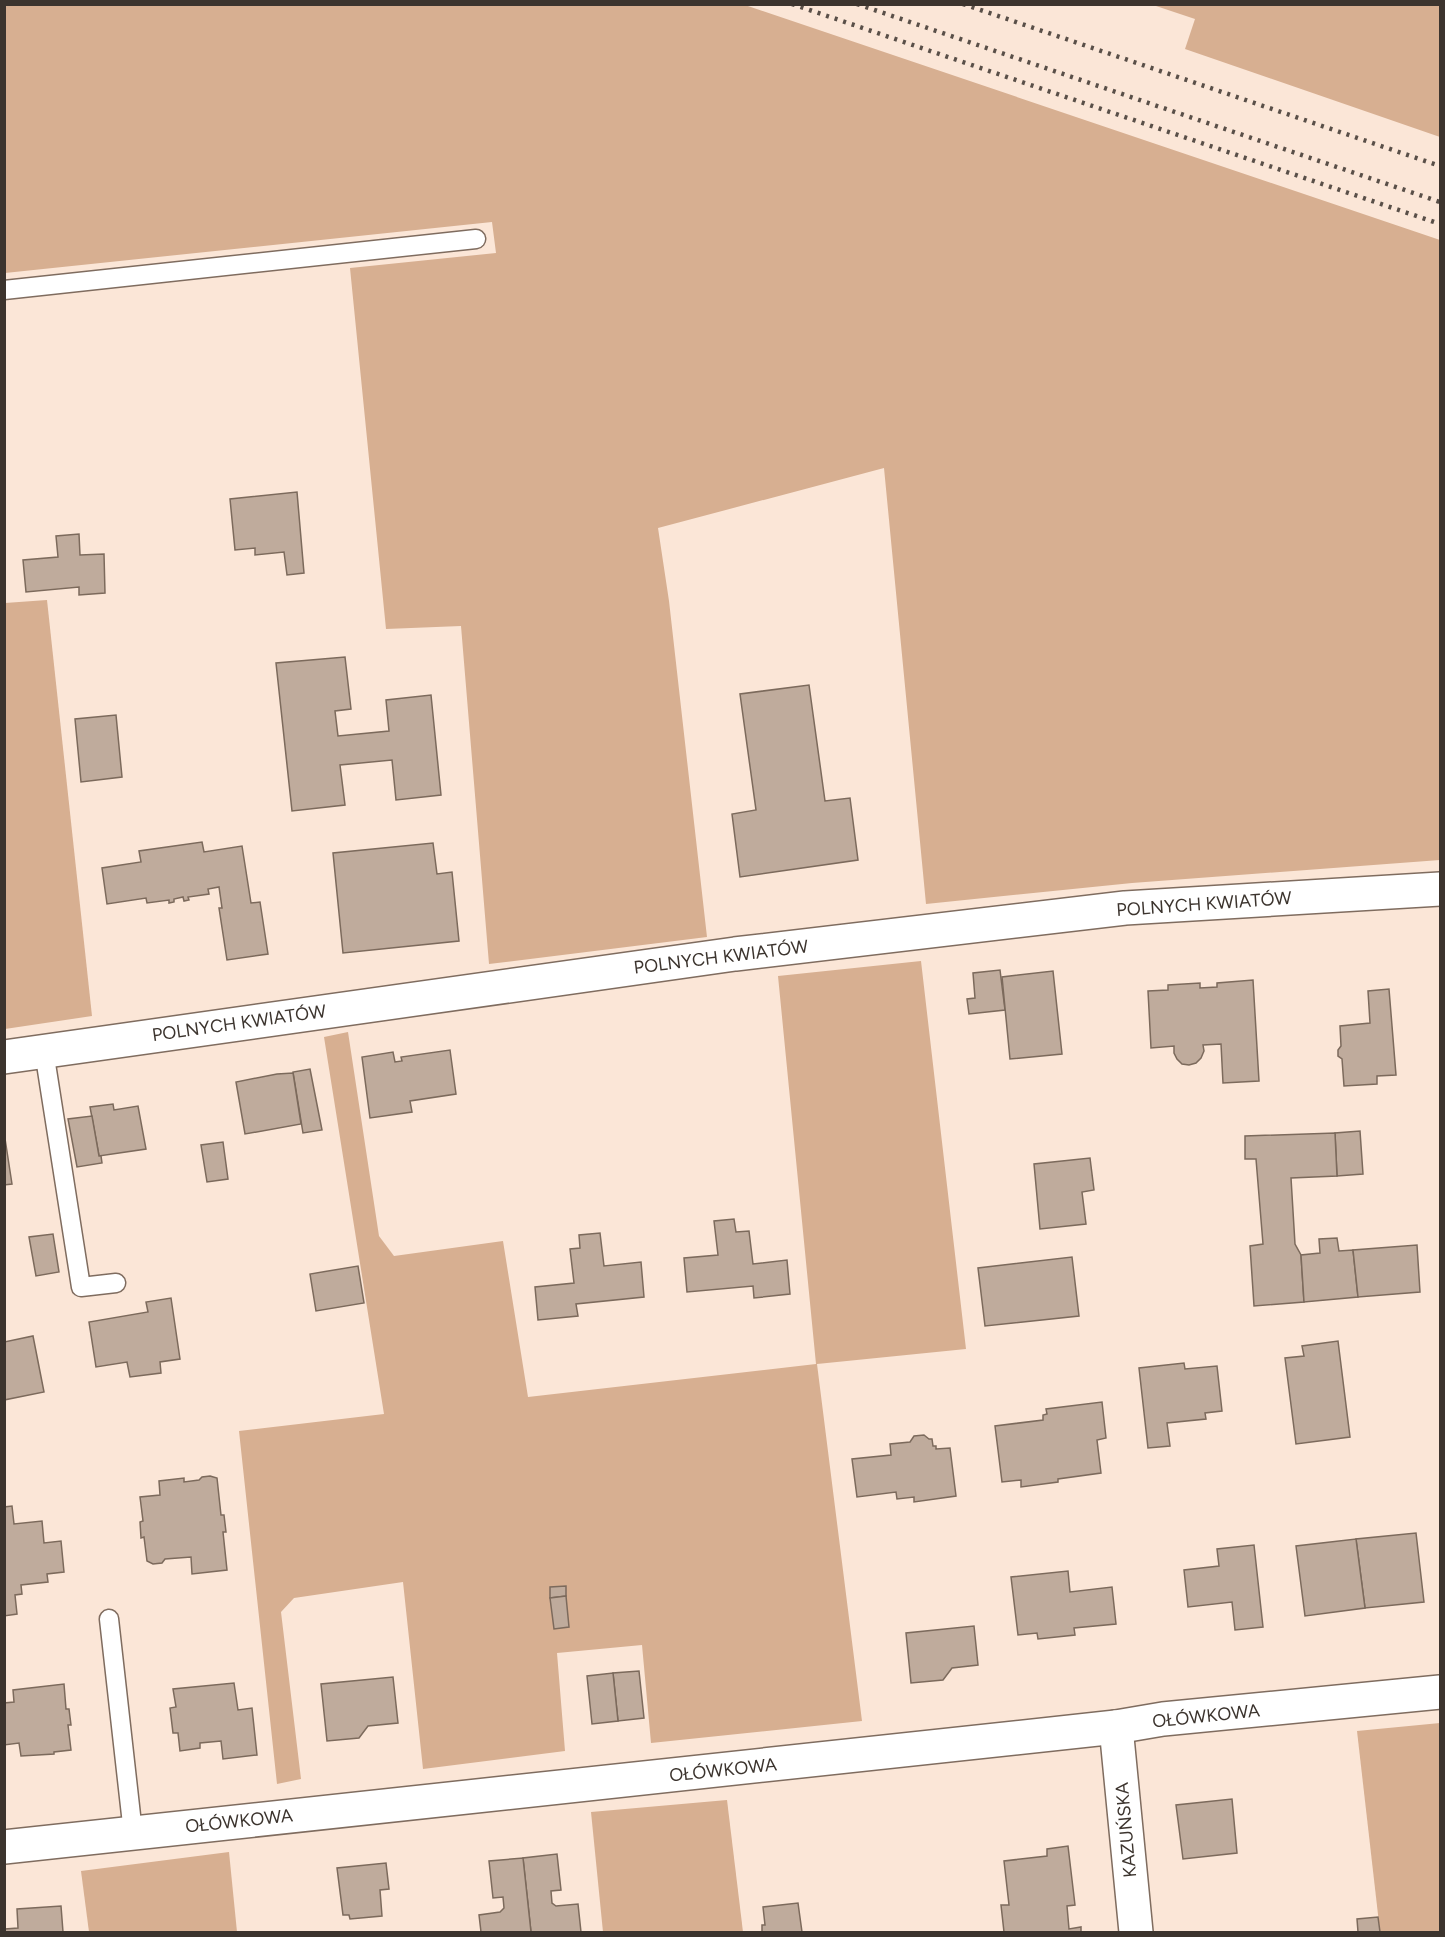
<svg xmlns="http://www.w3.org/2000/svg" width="1445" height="1937" font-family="Figtree,sans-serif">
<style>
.green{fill:#d7af91}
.building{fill:#bfab9c;stroke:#7c6a5c;stroke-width:1.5}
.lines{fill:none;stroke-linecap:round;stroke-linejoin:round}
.service-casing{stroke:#7f6c5f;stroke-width:21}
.minor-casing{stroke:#7f6c5f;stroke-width:36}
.tertiary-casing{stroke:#7f6c5f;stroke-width:36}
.service{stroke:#fff;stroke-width:18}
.minor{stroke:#fff;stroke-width:33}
.tertiary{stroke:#fff;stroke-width:33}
.rail{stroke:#594f48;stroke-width:4.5;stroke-dasharray:3 6;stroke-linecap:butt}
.labels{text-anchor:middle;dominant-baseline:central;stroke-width:5;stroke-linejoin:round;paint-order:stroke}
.street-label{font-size:18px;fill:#3c342e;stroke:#fff}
</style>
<rect width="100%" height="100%" fill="#fbe6d7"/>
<g class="green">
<path d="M 4,5 L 745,5 L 1440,240 L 1440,860 L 1132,883 L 926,904 L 884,468 L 658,528 L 669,601 L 707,937 L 489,964 L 461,626 L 386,629 L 350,268 L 496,253 L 492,222 L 5,273 Z"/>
<path d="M 1153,5 L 1440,5 L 1440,137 L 1185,49 L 1195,19 Z"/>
<path d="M 47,600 L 92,1016 L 5,1029 L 5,603 Z"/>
<path d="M 921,961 L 966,1349 L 817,1364 L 862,1721 L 651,1743 L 642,1645 L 557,1653 L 565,1751 L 423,1769 L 403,1582 L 294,1598 L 281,1612 L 301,1779 L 277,1784 L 239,1431 L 384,1414 L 324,1037 L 348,1032 L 379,1236 L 394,1256 L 503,1241 L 528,1397 L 816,1364 L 778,976 Z"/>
<path d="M 1440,1723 L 1440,1932 L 1380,1932 L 1357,1731 Z"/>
<path d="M 727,1800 L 743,1932 L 603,1932 L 591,1812 Z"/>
<path d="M 229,1852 L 237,1932 L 89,1932 L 81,1871 Z"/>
</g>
<g class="building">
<path d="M 297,492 L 304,573 L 287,575 L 284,552 L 255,555 L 255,548 L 235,550 L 230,499 Z"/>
<path d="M 79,534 L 80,555 L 104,554 L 105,593 L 79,595 L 79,587 L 26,592 L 23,560 L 58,557 L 56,536 Z"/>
<path d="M 345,657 L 351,709 L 335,711 L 338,736 L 389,731 L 386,700 L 431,695 L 441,795 L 396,800 L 392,760 L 340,765 L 345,805 L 292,811 L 276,663 Z"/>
<path d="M 809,685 L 825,801 L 850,798 L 858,860 L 740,877 L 732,814 L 756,810 L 740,694 Z"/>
<path d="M 116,715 L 122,777 L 81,782 L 75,719 Z"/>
<path d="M 202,842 L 204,852 L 242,846 L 251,903 L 260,902 L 268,954 L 227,960 L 219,908 L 222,908 L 219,887 L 208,889 L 209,894 L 188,897 L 189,900 L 184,901 L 183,897 L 174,899 L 174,902 L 169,903 L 169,900 L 147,903 L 146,898 L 107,904 L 102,868 L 141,862 L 139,851 Z"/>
<path d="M 433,843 L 437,874 L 452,872 L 459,941 L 343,953 L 333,853 Z"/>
<path d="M 1000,970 L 1005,1010 L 969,1014 L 967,999 L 975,998 L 973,973 Z"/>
<path d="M 1053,971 L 1062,1054 L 1010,1059 L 1002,977 Z"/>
<path d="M 1253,980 L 1259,1081 L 1223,1083 L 1221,1044 L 1203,1045 L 1204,1051 L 1201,1058 L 1196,1063 L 1189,1065 L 1182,1064 L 1177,1059 L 1174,1053 L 1174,1046 L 1151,1048 L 1148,991 L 1168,990 L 1168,985 L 1200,983 L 1200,988 L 1217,987 L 1217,983 Z"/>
<path d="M 1389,989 L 1396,1075 L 1377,1076 L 1377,1084 L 1344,1086 L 1342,1059 L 1338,1056 L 1338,1050 L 1341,1046 L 1340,1026 L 1370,1023 L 1368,991 Z"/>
<path d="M 450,1050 L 456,1094 L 410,1101 L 412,1112 L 370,1118 L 362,1057 L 393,1052 L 395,1062 L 402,1061 L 401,1057 Z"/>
<path d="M 310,1069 L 322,1130 L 303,1133 L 293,1072 Z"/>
<path d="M 293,1073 L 301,1124 L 245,1134 L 236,1082 L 277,1074 Z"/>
<path d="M 113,1104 L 114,1110 L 138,1106 L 146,1149 L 99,1156 L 90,1107 Z"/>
<path d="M 92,1116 L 99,1156 L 101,1156 L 102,1163 L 77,1167 L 68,1119 Z"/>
<path d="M 1360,1131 L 1363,1174 L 1337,1176 L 1335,1133 Z"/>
<path d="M 4,1132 L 12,1184 L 4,1185 Z"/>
<path d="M 1335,1133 L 1337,1176 L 1291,1178 L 1295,1244 L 1301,1255 L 1304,1302 L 1254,1306 L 1250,1246 L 1263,1244 L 1256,1159 L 1245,1159 L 1245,1136 Z"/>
<path d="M 223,1142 L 228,1179 L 207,1182 L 201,1145 Z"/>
<path d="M 1090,1158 L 1094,1190 L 1082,1192 L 1086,1224 L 1040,1229 L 1034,1164 Z"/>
<path d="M 734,1219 L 736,1232 L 749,1231 L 753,1264 L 787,1260 L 790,1294 L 754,1298 L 753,1286 L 687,1292 L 684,1258 L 718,1255 L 714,1221 Z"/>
<path d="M 600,1233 L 604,1266 L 641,1262 L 644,1297 L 576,1304 L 578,1316 L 538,1320 L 535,1287 L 574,1283 L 570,1249 L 580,1248 L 579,1235 Z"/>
<path d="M 53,1234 L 59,1272 L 36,1276 L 29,1237 Z"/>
<path d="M 1337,1238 L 1339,1251 L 1353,1250 L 1358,1297 L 1304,1302 L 1301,1255 L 1320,1253 L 1319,1239 Z"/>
<path d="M 1417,1245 L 1420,1292 L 1358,1297 L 1353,1250 Z"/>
<path d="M 1072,1257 L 1079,1316 L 985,1326 L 978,1268 Z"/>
<path d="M 358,1266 L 364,1303 L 316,1311 L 310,1274 Z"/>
<path d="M 171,1298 L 180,1359 L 160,1362 L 161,1373 L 130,1377 L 127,1362 L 96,1367 L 89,1322 L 148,1312 L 146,1302 Z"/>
<path d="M 33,1336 L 44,1392 L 4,1400 L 4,1342 Z"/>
<path d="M 1338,1341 L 1350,1437 L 1296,1444 L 1285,1358 L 1304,1356 L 1302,1346 Z"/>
<path d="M 1184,1363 L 1185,1369 L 1217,1366 L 1222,1411 L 1205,1413 L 1206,1419 L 1167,1423 L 1170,1446 L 1148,1448 L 1139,1368 Z"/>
<path d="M 1102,1402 L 1106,1438 L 1097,1440 L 1101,1473 L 1058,1479 L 1058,1482 L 1021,1487 L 1021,1480 L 1002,1482 L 995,1426 L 1043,1420 L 1043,1415 L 1047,1414 L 1046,1409 Z"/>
<path d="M 924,1435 L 929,1439 L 932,1439 L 933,1446 L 936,1446 L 936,1449 L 950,1448 L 956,1496 L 914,1502 L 914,1497 L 897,1499 L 896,1492 L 857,1497 L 852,1459 L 891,1455 L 890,1444 L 910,1442 L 914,1436 Z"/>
<path d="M 210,1476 L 217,1478 L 221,1515 L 224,1515 L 226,1532 L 223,1532 L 227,1570 L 192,1574 L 191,1557 L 165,1559 L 162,1563 L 153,1564 L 147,1561 L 144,1537 L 141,1538 L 140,1522 L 143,1521 L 140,1497 L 160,1495 L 159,1481 L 184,1478 L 184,1482 L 199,1480 L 202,1477 Z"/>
<path d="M 12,1506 L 14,1524 L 42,1521 L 44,1543 L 61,1541 L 64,1572 L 47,1574 L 48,1582 L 21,1585 L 22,1594 L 15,1595 L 17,1614 L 4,1616 L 4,1507 Z"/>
<path d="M 1416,1533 L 1424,1602 L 1365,1608 L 1356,1539 Z"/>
<path d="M 1356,1539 L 1365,1608 L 1305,1616 L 1296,1546 Z"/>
<path d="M 1254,1545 L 1263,1627 L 1235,1630 L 1232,1602 L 1188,1607 L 1184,1570 L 1219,1566 L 1217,1549 Z"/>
<path d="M 1068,1571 L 1070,1592 L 1112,1587 L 1116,1624 L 1074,1628 L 1075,1635 L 1038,1639 L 1037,1633 L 1018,1635 L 1011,1577 Z"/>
<path d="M 566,1586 L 566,1596 L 550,1598 L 550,1587 Z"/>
<path d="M 566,1596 L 569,1627 L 554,1629 L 550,1598 Z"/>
<path d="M 974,1626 L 978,1665 L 952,1668 L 943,1680 L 911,1683 L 906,1633 Z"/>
<path d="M 639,1671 L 644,1718 L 618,1721 L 613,1673 Z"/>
<path d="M 613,1673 L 618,1721 L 592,1724 L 587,1676 Z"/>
<path d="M 393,1677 L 398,1723 L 368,1726 L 359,1738 L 327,1741 L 321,1684 Z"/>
<path d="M 234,1683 L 238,1710 L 252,1708 L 257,1755 L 223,1759 L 221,1741 L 200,1743 L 200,1748 L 180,1751 L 178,1733 L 173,1733 L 170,1708 L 176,1707 L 173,1689 Z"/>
<path d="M 64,1684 L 66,1709 L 69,1709 L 71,1725 L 68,1725 L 71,1750 L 54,1752 L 54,1754 L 21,1756 L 19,1743 L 4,1745 L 4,1703 L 14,1702 L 13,1690 Z"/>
<path d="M 1232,1799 L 1237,1853 L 1183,1859 L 1176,1805 Z"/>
<path d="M 1068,1846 L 1075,1905 L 1067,1906 L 1069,1929 L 1081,1927 L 1081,1932 L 1004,1932 L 1001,1905 L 1009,1905 L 1004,1861 L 1047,1856 L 1047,1849 Z"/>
<path d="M 557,1854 L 561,1890 L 551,1891 L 552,1903 L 556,1906 L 578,1904 L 581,1932 L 531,1932 L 523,1858 Z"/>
<path d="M 523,1858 L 531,1932 L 481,1932 L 479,1915 L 500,1912 L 504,1908 L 503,1897 L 493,1898 L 489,1861 Z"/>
<path d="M 386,1863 L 389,1889 L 380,1890 L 382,1916 L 350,1919 L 349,1915 L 343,1915 L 337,1868 Z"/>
<path d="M 798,1903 L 802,1932 L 762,1932 L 762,1925 L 765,1925 L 763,1907 Z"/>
<path d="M 61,1906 L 63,1932 L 5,1932 L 5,1929 L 18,1928 L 17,1909 Z"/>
<path d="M 1378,1917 L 1380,1932 L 1358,1932 L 1357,1919 Z"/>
</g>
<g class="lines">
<g class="service-casing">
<g id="service">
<path d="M 4,290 L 476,239"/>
<path d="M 44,1051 L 81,1287 L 116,1283"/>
<path d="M 109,1619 L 133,1833"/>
</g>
</g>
<g class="minor-casing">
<g id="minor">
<path d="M 4,1057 L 735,954 L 1125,908 L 1440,889"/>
<path d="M 1116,1727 L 1136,1932"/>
</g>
</g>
<g class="tertiary-casing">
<path id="tertiary" d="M 4,1847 L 1116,1727 L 1163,1719 L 1440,1692"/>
</g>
<use href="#service" class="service"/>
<use href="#minor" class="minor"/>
<use href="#tertiary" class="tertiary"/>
<g class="rail">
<path d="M 792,4 L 1440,224"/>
<path d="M 857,4 L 1440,202"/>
<path d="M 963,4 L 1440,166"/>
</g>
</g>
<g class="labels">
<g class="street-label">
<text transform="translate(1204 904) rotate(-4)">POLNYCH KWIATÓW</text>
<text transform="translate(721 957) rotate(-7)">POLNYCH KWIATÓW</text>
<text transform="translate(239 1023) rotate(-8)">POLNYCH KWIATÓW</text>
<text transform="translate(1206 1716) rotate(-6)">OŁÓWKOWA</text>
<text transform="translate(723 1770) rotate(-6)">OŁÓWKOWA</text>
<text transform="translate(239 1821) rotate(-6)">OŁÓWKOWA</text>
<text transform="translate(1126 1830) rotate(-95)">KAZUŃSKA</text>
</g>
</g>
<rect width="1445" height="1937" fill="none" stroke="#3c342e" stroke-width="12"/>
</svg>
